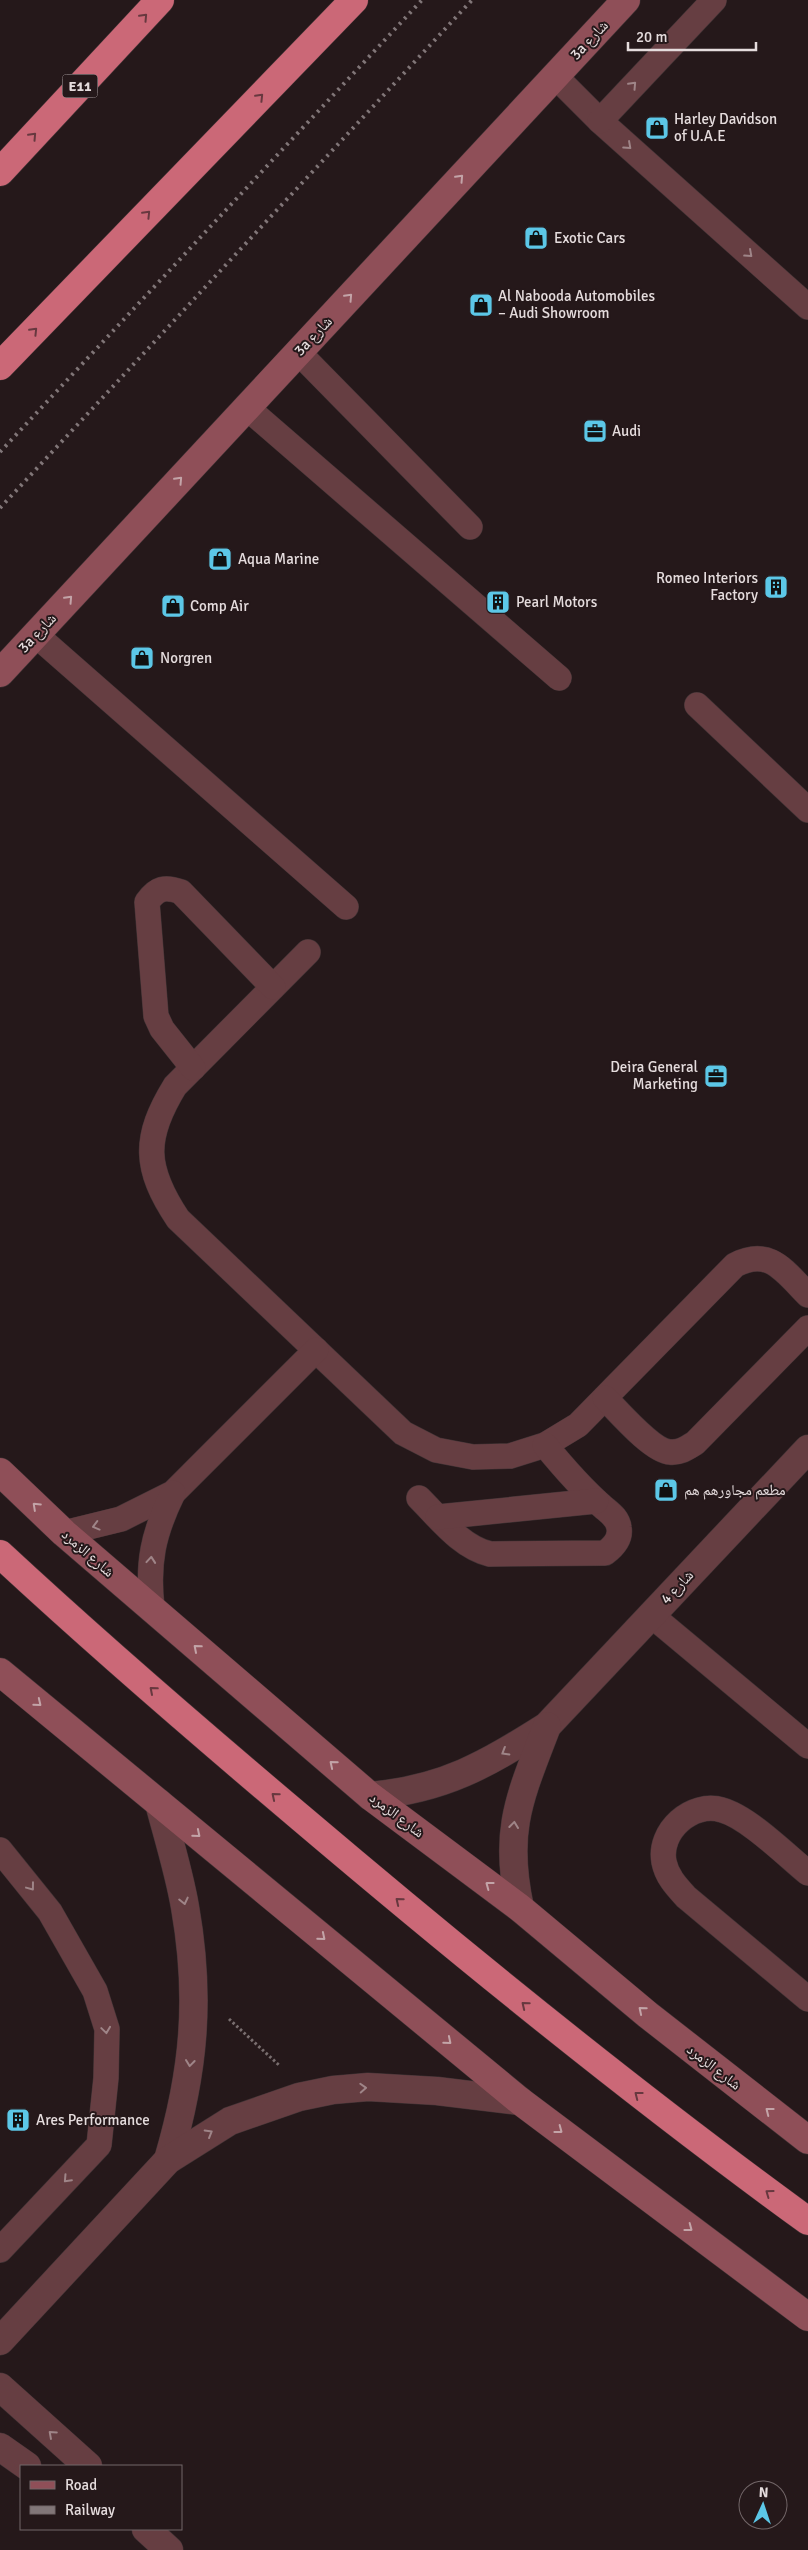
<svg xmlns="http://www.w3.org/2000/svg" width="808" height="2550" font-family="Signika,'Noto Naskh Arabic',sans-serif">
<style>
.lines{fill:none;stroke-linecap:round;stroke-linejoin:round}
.lane-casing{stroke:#403335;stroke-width:26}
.street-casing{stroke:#403335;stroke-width:29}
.secondary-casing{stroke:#403335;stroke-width:29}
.highway-casing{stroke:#403335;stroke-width:29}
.path{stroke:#796e6f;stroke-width:3;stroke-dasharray:2.5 2.5;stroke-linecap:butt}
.lane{stroke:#663e42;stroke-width:25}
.street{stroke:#663e42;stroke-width:28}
.secondary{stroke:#8f4f58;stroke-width:28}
.highway{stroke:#cb6877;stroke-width:28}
.rail{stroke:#817678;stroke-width:4;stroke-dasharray:2.5 5;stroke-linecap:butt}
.oneway{stroke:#67383f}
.oneway2{stroke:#9f8588}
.oneway3{stroke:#c3a4a8}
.labels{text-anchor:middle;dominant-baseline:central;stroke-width:4;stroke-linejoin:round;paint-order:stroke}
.shield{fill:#25181a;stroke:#aba1a2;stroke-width:1}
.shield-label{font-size:14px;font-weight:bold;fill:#e5dcdd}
.street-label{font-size:15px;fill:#e5dcdd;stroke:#25181a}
.poi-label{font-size:15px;fill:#e5dcdd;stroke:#25181a;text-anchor:start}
</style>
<rect width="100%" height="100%" fill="#25181a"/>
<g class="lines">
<g class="lane-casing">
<g id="lane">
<path d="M 555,76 L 600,121 L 808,307"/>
<path d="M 600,121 L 714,0"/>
<path d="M 298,352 L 470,527"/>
<path d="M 246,407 L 559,678"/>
<path d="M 36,635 L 346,907"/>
<path d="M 697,705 L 808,810"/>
<path d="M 308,952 L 175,1086 C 143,1138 144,1168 178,1219 L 403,1433 L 436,1450 L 473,1457 L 510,1456 L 545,1445 L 578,1425 L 735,1265 C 770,1247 784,1271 808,1295"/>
<path d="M 193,1068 L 162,1029 L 156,1016 L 147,902 C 157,888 165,886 181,892 L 273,987"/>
<path d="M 605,1398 C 618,1411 652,1451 670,1452 C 680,1453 687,1448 695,1443 L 808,1328"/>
<path d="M 419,1498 C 440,1519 461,1547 490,1554 L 605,1553 C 613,1547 621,1539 619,1528 C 618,1518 610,1513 603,1507 C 581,1488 563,1467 545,1445"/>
<path d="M 438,1517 L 596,1501"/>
<path d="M 64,1533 L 121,1519 L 173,1493 L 316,1350"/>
<path d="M 152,1608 C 147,1563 153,1534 173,1493"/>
<path d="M 651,1615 L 808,1746"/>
<path d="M 0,1850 L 50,1912 L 95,1991 L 107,2029 L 106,2078 L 99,2145 L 0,2250"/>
<path d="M 808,1873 C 786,1855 748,1817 722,1810 C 692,1801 658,1831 664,1862 C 667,1877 677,1887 686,1897 L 808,1999"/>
</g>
</g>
<g class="street-casing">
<g id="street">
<path d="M 370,1796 C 445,1789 485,1765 547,1726 L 808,1449"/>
<path d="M 159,1803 C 168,1837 179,1872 185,1907 C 201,1998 194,2072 168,2160"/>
<path d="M 520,1908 C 503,1830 520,1797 547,1726"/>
<path d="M 0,2341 L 168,2160 L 230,2121 L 299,2097 L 333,2090 L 368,2087 L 437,2091 L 520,2101"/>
<path d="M 0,2387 L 88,2466"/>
<path d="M 0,2447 L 27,2466"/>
<path d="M 146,2529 L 169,2550"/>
</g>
</g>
<g class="secondary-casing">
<g id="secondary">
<path d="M 0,673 L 626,0"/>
<path d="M 0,1472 L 64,1533 L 370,1796 L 520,1908 L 648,2015 L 808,2140"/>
<path d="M 0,1672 L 520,2101 L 808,2317"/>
</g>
</g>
<g class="highway-casing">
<g id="highway">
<path d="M 0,172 L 160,0"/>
<path d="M 0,366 L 354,0"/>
<path d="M 0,1554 C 98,1645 199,1732 301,1818 C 466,1958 633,2094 808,2221"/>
</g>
</g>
<path class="path" d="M 229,2019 L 280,2066"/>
<use href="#lane" class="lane"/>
<use href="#street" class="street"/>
<use href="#secondary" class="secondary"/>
<use href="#highway" class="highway"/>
<g class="rail">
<path d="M 0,452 L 422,0"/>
<path d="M 0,508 L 472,0"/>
</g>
</g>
<defs><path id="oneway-chevron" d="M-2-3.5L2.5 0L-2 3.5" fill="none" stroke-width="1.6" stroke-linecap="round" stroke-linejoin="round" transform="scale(1.25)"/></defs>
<g class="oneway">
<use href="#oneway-chevron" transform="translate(144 17) rotate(-47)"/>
<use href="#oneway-chevron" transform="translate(260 97) rotate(-46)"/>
<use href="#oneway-chevron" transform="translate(33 136) rotate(-47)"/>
<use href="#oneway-chevron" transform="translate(147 214) rotate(-46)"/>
<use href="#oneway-chevron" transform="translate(34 331) rotate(-46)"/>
<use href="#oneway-chevron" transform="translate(153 1690) rotate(-139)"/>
<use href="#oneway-chevron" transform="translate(275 1796) rotate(-140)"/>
<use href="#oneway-chevron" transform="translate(399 1901) rotate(-141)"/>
<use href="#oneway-chevron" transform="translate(525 2005) rotate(-141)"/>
<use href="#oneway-chevron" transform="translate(638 2095) rotate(-142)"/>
<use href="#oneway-chevron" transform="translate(769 2193) rotate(-144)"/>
</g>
<g class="oneway2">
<use href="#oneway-chevron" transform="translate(633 85) rotate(-47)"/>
<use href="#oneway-chevron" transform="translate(628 146) rotate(42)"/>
<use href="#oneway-chevron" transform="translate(749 254) rotate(42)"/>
<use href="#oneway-chevron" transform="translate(96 1526) rotate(165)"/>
<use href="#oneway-chevron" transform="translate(151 1560) rotate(-85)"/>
<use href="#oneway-chevron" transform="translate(505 1752) rotate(149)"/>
<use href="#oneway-chevron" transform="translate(514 1825) rotate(-83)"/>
<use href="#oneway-chevron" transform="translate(31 1887) rotate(53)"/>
<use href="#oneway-chevron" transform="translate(184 1901) rotate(77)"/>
<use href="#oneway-chevron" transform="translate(106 2030) rotate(82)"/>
<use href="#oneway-chevron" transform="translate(190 2063) rotate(97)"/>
<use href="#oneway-chevron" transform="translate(363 2088) rotate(-3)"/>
<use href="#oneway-chevron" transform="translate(209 2133) rotate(-30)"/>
<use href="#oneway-chevron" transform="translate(67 2179) rotate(133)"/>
<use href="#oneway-chevron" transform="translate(52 2434) rotate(-138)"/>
</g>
<g class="oneway3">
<use href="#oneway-chevron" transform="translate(460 178) rotate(-47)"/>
<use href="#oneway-chevron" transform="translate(349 297) rotate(-47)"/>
<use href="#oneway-chevron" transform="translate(179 480) rotate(-47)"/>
<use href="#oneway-chevron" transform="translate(69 599) rotate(-47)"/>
<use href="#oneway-chevron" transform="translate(36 1506) rotate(-137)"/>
<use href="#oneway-chevron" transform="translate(197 1648) rotate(-139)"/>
<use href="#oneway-chevron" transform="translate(38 1703) rotate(39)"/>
<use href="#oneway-chevron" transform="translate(333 1764) rotate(-140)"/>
<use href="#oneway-chevron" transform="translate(197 1834) rotate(40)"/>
<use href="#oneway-chevron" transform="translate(489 1885) rotate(-143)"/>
<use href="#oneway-chevron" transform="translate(322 1937) rotate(40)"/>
<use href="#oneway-chevron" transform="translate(642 2010) rotate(-140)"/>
<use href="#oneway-chevron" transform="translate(448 2041) rotate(40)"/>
<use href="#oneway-chevron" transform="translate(769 2111) rotate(-142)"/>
<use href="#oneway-chevron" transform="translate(559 2130) rotate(37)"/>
<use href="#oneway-chevron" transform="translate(689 2228) rotate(37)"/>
</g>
<defs>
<g id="shop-square" transform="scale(1.25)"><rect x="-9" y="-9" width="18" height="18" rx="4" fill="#5cc7e7" stroke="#25181a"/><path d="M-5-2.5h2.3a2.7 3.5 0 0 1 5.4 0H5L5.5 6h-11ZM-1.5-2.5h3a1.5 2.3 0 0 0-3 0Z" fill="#111"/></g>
<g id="office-square" transform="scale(1.25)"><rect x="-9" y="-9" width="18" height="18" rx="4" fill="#5cc7e7" stroke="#25181a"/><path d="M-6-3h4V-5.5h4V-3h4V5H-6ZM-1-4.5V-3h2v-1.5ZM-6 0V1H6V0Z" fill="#111"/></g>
<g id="building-square" transform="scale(1.25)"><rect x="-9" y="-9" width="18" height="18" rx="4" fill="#5cc7e7" stroke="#25181a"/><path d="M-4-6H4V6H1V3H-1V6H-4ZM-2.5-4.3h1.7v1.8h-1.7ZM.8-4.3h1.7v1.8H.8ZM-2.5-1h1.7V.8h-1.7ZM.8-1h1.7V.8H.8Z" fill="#111"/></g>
</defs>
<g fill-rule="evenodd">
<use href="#shop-square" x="657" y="128"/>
<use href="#shop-square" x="536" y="238"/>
<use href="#shop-square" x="481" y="305"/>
<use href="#office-square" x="595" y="431"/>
<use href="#shop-square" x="220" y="559"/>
<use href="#building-square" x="776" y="587"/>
<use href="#building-square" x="498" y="602"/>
<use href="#shop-square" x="173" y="606"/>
<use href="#shop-square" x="142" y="658"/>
<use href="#office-square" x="716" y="1076"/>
<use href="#shop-square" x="666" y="1490"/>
<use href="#building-square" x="18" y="2120"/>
</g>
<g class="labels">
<rect class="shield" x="62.5" y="74.5" width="35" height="23" rx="4"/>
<g class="shield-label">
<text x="80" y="86">E11</text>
</g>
<g class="street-label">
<text transform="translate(589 40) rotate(-47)">3a شارع</text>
<text transform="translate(313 336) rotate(-47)">3a شارع</text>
<text transform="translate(37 633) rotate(-47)">3a شارع</text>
<text transform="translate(88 1553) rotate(41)">شارع الزمرد</text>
<text transform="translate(677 1587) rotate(-47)">شارع 4</text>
<text transform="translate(397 1815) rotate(37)">شارع الزمرد</text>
<text transform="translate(714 2067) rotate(38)">شارع الزمرد</text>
</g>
<g class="poi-label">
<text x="674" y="119">Harley Davidson<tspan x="674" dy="17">of U.A.E</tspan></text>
<text x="554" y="238">Exotic Cars</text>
<text x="498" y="296">Al Nabooda Automobiles<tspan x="498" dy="17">– Audi Showroom</tspan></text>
<text x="612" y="431">Audi</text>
<text x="238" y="559">Aqua Marine</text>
<text x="758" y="578" text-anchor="end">Romeo Interiors<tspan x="758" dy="17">Factory</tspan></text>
<text x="516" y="602">Pearl Motors</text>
<text x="190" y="606">Comp Air</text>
<text x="160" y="658">Norgren</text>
<text x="698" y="1067" text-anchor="end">Deira General<tspan x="698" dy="17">Marketing</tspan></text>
<text x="684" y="1490">مطعم مجاورهم هم</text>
<text x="36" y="2120">Ares Performance</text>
</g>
</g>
<rect x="20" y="2465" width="162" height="65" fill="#25181a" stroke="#726668"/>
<rect x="30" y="2481" width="25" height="8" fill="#8f4f58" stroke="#726668"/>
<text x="65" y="2490" font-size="15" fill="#e5dcdd">Road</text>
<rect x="30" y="2506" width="25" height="8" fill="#817678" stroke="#726668"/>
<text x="65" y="2515" font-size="15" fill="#e5dcdd">Railway</text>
<g transform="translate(763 2505) rotate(3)"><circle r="24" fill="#25181a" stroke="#726668"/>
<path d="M0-4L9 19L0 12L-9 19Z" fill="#5cc7e7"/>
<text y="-8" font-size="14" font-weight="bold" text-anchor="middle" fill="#e5dcdd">N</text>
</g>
<path d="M628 42v8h128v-8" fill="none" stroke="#e5dcdd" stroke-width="2.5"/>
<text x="636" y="42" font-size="15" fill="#e5dcdd" stroke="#25181a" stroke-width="4" paint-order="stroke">20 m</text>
</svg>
